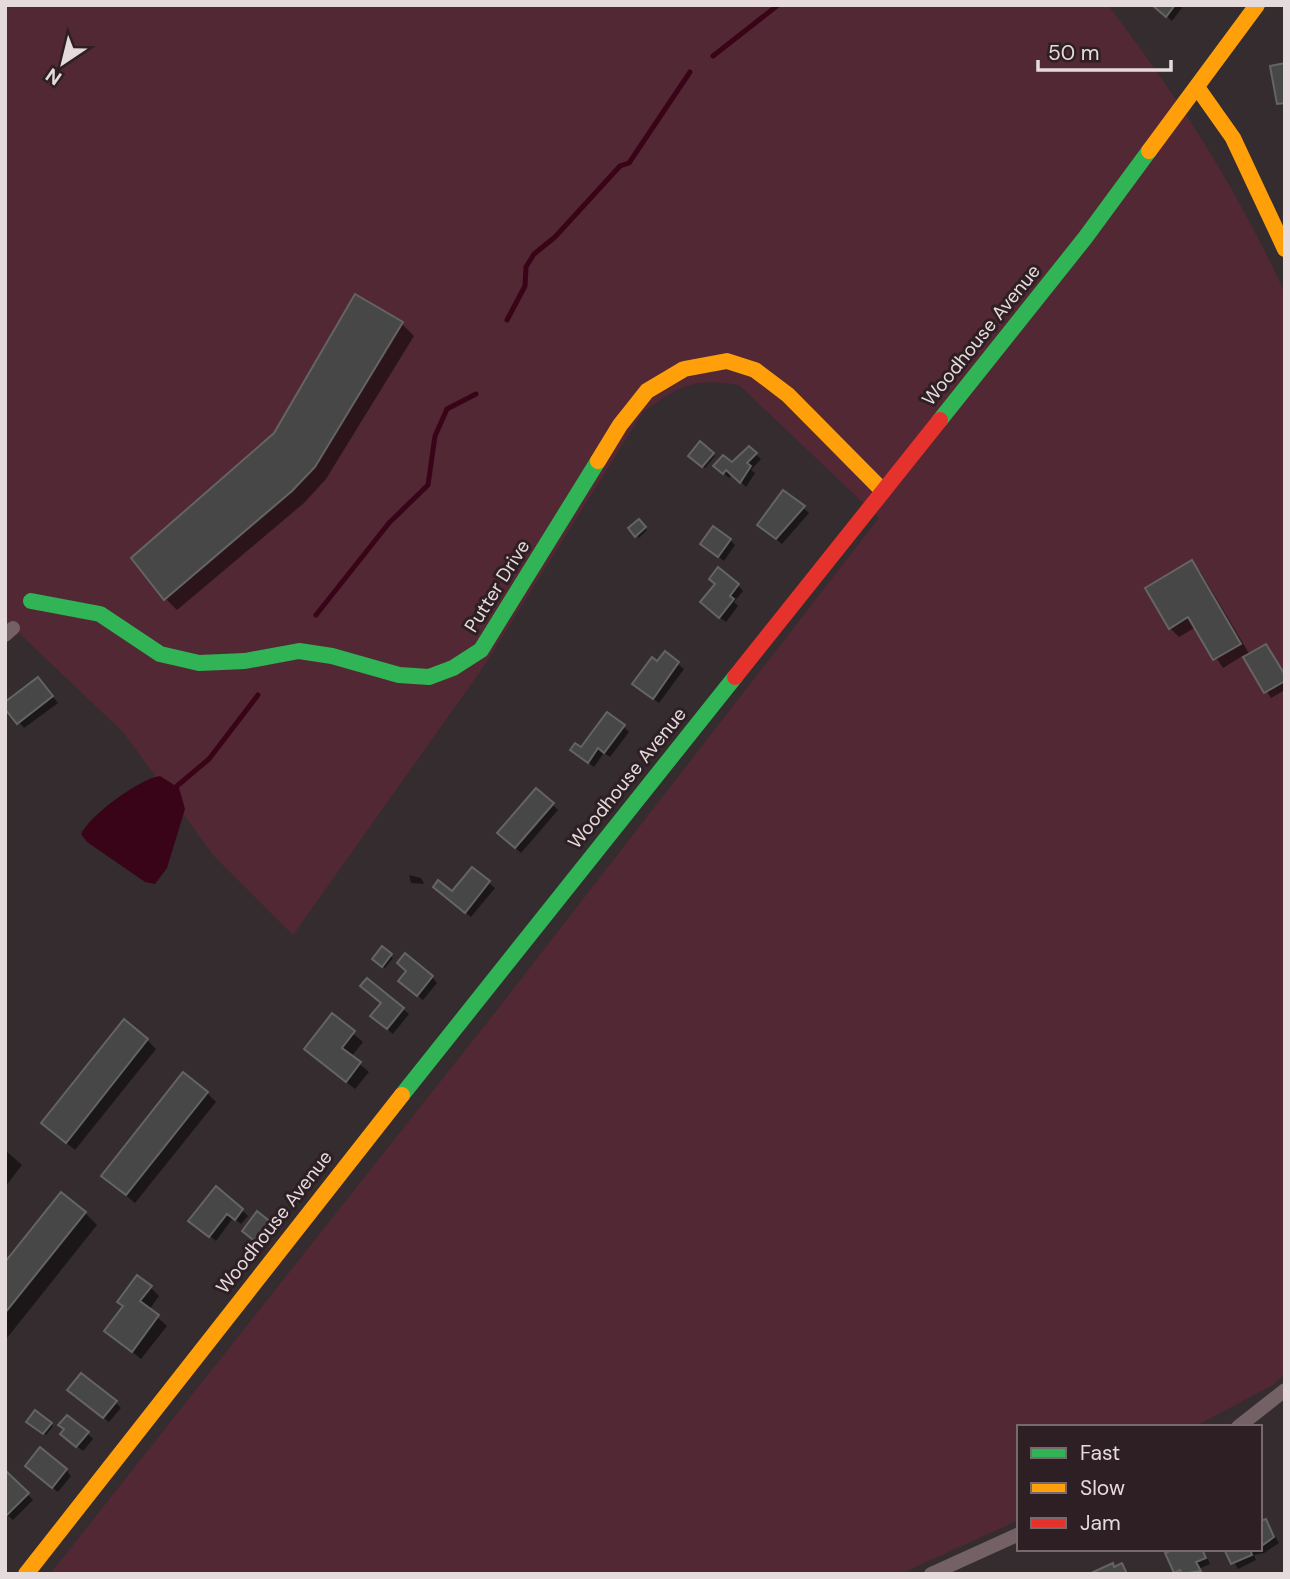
<svg xmlns="http://www.w3.org/2000/svg" width="1290" height="1579" font-family="'DM Sans',sans-serif">
<style>
.green{fill:#522834}
.water{fill:#390418}
.shadow{fill:#0007}
.lines{fill:none;stroke-linecap:round;stroke-linejoin:round}
.stream{stroke:#390418;stroke-width:5}
.building{fill:#484748;stroke:#646464;stroke-width:2}
.street{stroke:#746166;stroke-width:14}
.fast{stroke:#30b455;stroke-width:16}
.slow{stroke:#ff9f0a;stroke-width:16}
.jam{stroke:#e5322d;stroke-width:16}
.labels{text-anchor:middle;dominant-baseline:central;stroke-width:6;stroke-linejoin:round;paint-order:stroke}
.street-label{font-size:19px;fill:#e5dbdd;stroke:#2d1f23}
</style>
<rect width="100%" height="100%" fill="#342c2e"/>
<path class="green" d="M 5,5 L 1108,5 C 1181,101 1234,184 1285,293 L 1285,1374 L 1273,1385 L 1194,1427 L 1019,1427 L 1019,1520 L 900,1574 L 50,1574 L 497,1010 L 879,518 L 739,385 C 691,377 681,386 643,412 L 484,666 L 293,935 L 213,855 L 123,732 L 5,620 Z"/>
<path class="water" d="M 160,776 L 179,788 L 185,809 L 167,868 L 155,884 L 145,882 L 87,842 L 81,834 C 90,815 139,779 160,776 Z"/>
<g class="shadow">
<path d="M 1154,5 L 1184,5 L 1172,21 Z"/>
<path d="M 356,296 L 402,324 L 414,336 L 326,479 L 304,503 L 177,610 L 165,598 L 276,434 Z"/>
<path d="M 700,444 L 715,456 L 705,468 L 690,456 Z"/>
<path d="M 749,448 L 761,459 L 751,470 L 755,473 L 746,487 L 733,474 L 729,478 L 716,466 L 732,465 Z"/>
<path d="M 803,508 L 809,513 L 782,544 L 759,525 Z"/>
<path d="M 639,521 L 647,530 L 639,538 L 630,528 Z"/>
<path d="M 730,540 L 735,545 L 724,561 L 708,549 Z"/>
<path d="M 1191,563 L 1200,571 L 1250,655 L 1266,646 L 1271,652 L 1285,674 L 1285,690 L 1271,698 L 1244,655 L 1223,668 L 1196,627 L 1179,637 L 1170,628 Z"/>
<path d="M 738,585 L 743,591 L 734,602 L 738,606 L 726,622 L 708,608 Z"/>
<path d="M 665,654 L 684,669 L 659,703 L 640,689 Z"/>
<path d="M 43,684 L 58,703 L 24,728 L 5,706 Z"/>
<path d="M 623,726 L 629,732 L 610,757 L 604,753 L 594,767 L 578,755 L 581,750 Z"/>
<path d="M 553,805 L 558,810 L 521,853 L 505,839 Z"/>
<path d="M 472,869 L 495,888 L 471,917 L 441,892 L 453,894 Z"/>
<path d="M 409,875 L 421,878 L 424,884 L 411,883 Z"/>
<path d="M 382,949 L 393,958 L 385,968 L 374,959 Z"/>
<path d="M 408,971 L 432,977 L 437,983 L 423,1000 L 406,986 Z"/>
<path d="M 403,1009 L 409,1014 L 393,1034 L 378,1022 Z"/>
<path d="M 332,1016 L 363,1042 L 351,1057 L 369,1072 L 355,1089 L 306,1049 Z"/>
<path d="M 147,1040 L 156,1049 L 75,1150 L 52,1132 Z"/>
<path d="M 207,1093 L 216,1102 L 135,1203 L 112,1184 Z"/>
<path d="M 5,1150 L 22,1165 L 5,1187 Z"/>
<path d="M 242,1210 L 248,1216 L 241,1224 L 233,1218 L 216,1241 L 191,1220 Z"/>
<path d="M 85,1213 L 97,1225 L 7,1338 L 5,1265 Z"/>
<path d="M 269,1223 L 275,1228 L 264,1247 L 250,1237 Z"/>
<path d="M 150,1287 L 159,1296 L 149,1310 L 167,1326 L 141,1359 L 107,1331 Z"/>
<path d="M 75,1395 L 115,1402 L 121,1408 L 109,1422 Z"/>
<path d="M 31,1424 L 51,1424 L 53,1426 L 46,1435 Z"/>
<path d="M 65,1429 L 87,1433 L 93,1439 L 83,1451 L 68,1439 Z"/>
<path d="M 66,1470 L 71,1476 L 58,1492 L 33,1471 Z"/>
<path d="M 8,1475 L 33,1500 L 13,1520 L 5,1513 Z"/>
<path d="M 1266,1521 L 1279,1543 L 1264,1553 L 1254,1555 L 1256,1560 L 1238,1569 L 1226,1549 L 1260,1549 L 1260,1523 Z"/>
<path d="M 1178,1549 L 1203,1549 L 1210,1564 L 1201,1568 L 1203,1574 L 1177,1574 Z"/>
</g>
<g class="lines">
<g class="stream">
<path d="M 713,56 L 778,5"/>
<path d="M 507,320 L 525,286 L 526,267 L 534,254 L 555,237 L 620,166 L 629,163 L 690,72"/>
<path d="M 316,615 L 389,523 L 428,485 L 435,436 L 447,409 L 476,394"/>
<path d="M 177,786 L 209,759 L 258,695"/>
</g>
</g>
<g class="building">
<path d="M 1152,5 L 1175,5 L 1166,17 Z"/>
<path d="M 1285,63 L 1285,103 L 1277,104 L 1270,66 Z"/>
<path d="M 355,294 L 403,322 L 315,467 L 292,491 L 164,600 L 131,558 L 274,433 Z"/>
<path d="M 700,441 L 714,453 L 702,467 L 688,456 Z"/>
<path d="M 749,446 L 757,453 L 747,463 L 751,466 L 740,483 L 726,470 L 723,474 L 713,466 L 723,455 L 732,462 Z"/>
<path d="M 783,490 L 805,506 L 776,539 L 757,525 Z"/>
<path d="M 639,519 L 646,527 L 635,537 L 628,528 Z"/>
<path d="M 713,526 L 731,539 L 718,557 L 700,544 Z"/>
<path d="M 1192,560 L 1241,644 L 1213,660 L 1188,617 L 1169,629 L 1145,588 Z"/>
<path d="M 718,567 L 739,584 L 730,596 L 734,599 L 719,618 L 700,602 L 715,584 L 709,579 Z"/>
<path d="M 1266,644 L 1285,675 L 1285,681 L 1264,693 L 1243,657 Z"/>
<path d="M 665,651 L 679,662 L 653,699 L 632,684 L 652,657 L 657,661 Z"/>
<path d="M 38,677 L 53,696 L 17,724 L 5,709 L 5,702 Z"/>
<path d="M 607,712 L 625,725 L 604,753 L 598,748 L 588,763 L 570,750 L 575,743 L 581,747 Z"/>
<path d="M 536,788 L 554,803 L 515,848 L 497,833 Z"/>
<path d="M 472,867 L 490,881 L 465,913 L 433,887 L 438,880 L 452,891 Z"/>
<path d="M 382,946 L 392,954 L 382,967 L 372,959 Z"/>
<path d="M 405,953 L 433,976 L 417,996 L 398,981 L 406,971 L 397,963 Z"/>
<path d="M 367,978 L 404,1008 L 387,1029 L 370,1016 L 381,1003 L 360,986 Z"/>
<path d="M 332,1013 L 355,1031 L 342,1048 L 361,1062 L 346,1082 L 304,1049 Z"/>
<path d="M 124,1019 L 148,1039 L 66,1143 L 41,1123 Z"/>
<path d="M 183,1072 L 208,1092 L 126,1195 L 101,1176 Z"/>
<path d="M 216,1186 L 243,1209 L 235,1220 L 227,1214 L 209,1237 L 188,1221 Z"/>
<path d="M 61,1192 L 86,1212 L 5,1313 L 5,1262 Z"/>
<path d="M 257,1211 L 272,1223 L 257,1243 L 242,1231 Z"/>
<path d="M 137,1275 L 152,1286 L 140,1301 L 159,1315 L 132,1352 L 104,1331 L 123,1306 L 117,1302 Z"/>
<path d="M 81,1373 L 117,1401 L 103,1418 L 67,1390 Z"/>
<path d="M 35,1410 L 52,1423 L 43,1434 L 26,1422 Z"/>
<path d="M 67,1415 L 89,1432 L 76,1447 L 60,1434 L 64,1429 L 58,1425 Z"/>
<path d="M 40,1447 L 67,1469 L 52,1488 L 25,1466 Z"/>
<path d="M 7,1472 L 29,1493 L 6,1516 L 5,1475 Z"/>
<path d="M 1266,1519 L 1274,1537 L 1260,1547 L 1260,1521 Z"/>
<path d="M 1174,1549 L 1202,1549 L 1206,1558 L 1196,1562 L 1201,1571 L 1182,1574 L 1180,1570 L 1174,1573 L 1165,1553 Z"/>
<path d="M 1224,1549 L 1250,1549 L 1252,1555 L 1231,1564 Z"/>
<path d="M 1113,1563 L 1114,1567 L 1122,1563 L 1127,1574 L 1089,1574 Z"/>
</g>
<g class="lines">
<g class="street">
<path d="M 5,635 L 13,628"/>
<path d="M 1238,1427 L 1285,1390"/>
<path d="M 931,1574 L 1019,1534"/>
</g>
<g class="fast">
<path d="M 940,420 L 1085,238 L 1149,151"/>
<path d="M 31,601 L 100,614 L 160,654 L 199,663 L 245,661 L 299,651 L 332,656 L 399,675 L 429,677 L 453,668 L 481,650 L 598,461"/>
<path d="M 402,1095 L 735,677"/>
</g>
<g class="slow">
<path d="M 1197,87 L 1233,138 L 1285,249"/>
<path d="M 1149,151 L 1257,5"/>
<path d="M 598,461 L 620,425 L 647,391 L 684,369 L 727,361 L 755,370 L 788,395 L 883,491"/>
<path d="M 26,1574 L 402,1095"/>
</g>
<path class="jam" d="M 735,677 L 940,420"/>
</g>
<g class="labels">
<g class="street-label">
<text transform="translate(981 335) rotate(-51)">Woodhouse Avenue</text>
<text transform="translate(497 586) rotate(-58)">Putter Drive</text>
<text transform="translate(627 778) rotate(-51)">Woodhouse Avenue</text>
<text transform="translate(274 1222) rotate(-52)">Woodhouse Avenue</text>
</g>
</g>
<rect width="1290" height="1579" fill="none" stroke="#e5dbdd" stroke-width="14"/>
<rect x="1017" y="1425" width="245" height="126" fill="#2d1f23" stroke="#776a6d" stroke-width="2"/>
<rect x="1031" y="1448" width="35" height="10" fill="#30b455" stroke="#776a6d" stroke-width="2"/>
<text x="1080" y="1460" font-size="21" fill="#e5dbdd">Fast</text>
<rect x="1031" y="1483" width="35" height="10" fill="#ff9f0a" stroke="#776a6d" stroke-width="2"/>
<text x="1080" y="1495" font-size="21" fill="#e5dbdd">Slow</text>
<rect x="1031" y="1518" width="35" height="10" fill="#e5322d" stroke="#776a6d" stroke-width="2"/>
<text x="1080" y="1530" font-size="21" fill="#e5dbdd">Jam</text>
<g transform="translate(63 63) rotate(215)" stroke="#2d1f23" stroke-width="5" paint-order="stroke">
<path d="M0-5L12 26L0 18L-12 26Z" fill="#e5dbdd"/>
<text y="-10" font-size="19" font-weight="bold" text-anchor="middle" fill="#e5dbdd">N</text>
</g>
<path d="M1038 60v10h133v-10" fill="none" stroke="#e5dbdd" stroke-width="3.5"/>
<text x="1048" y="60" font-size="21" fill="#e5dbdd" stroke="#2d1f23" stroke-width="5" paint-order="stroke">50 m</text>
</svg>
